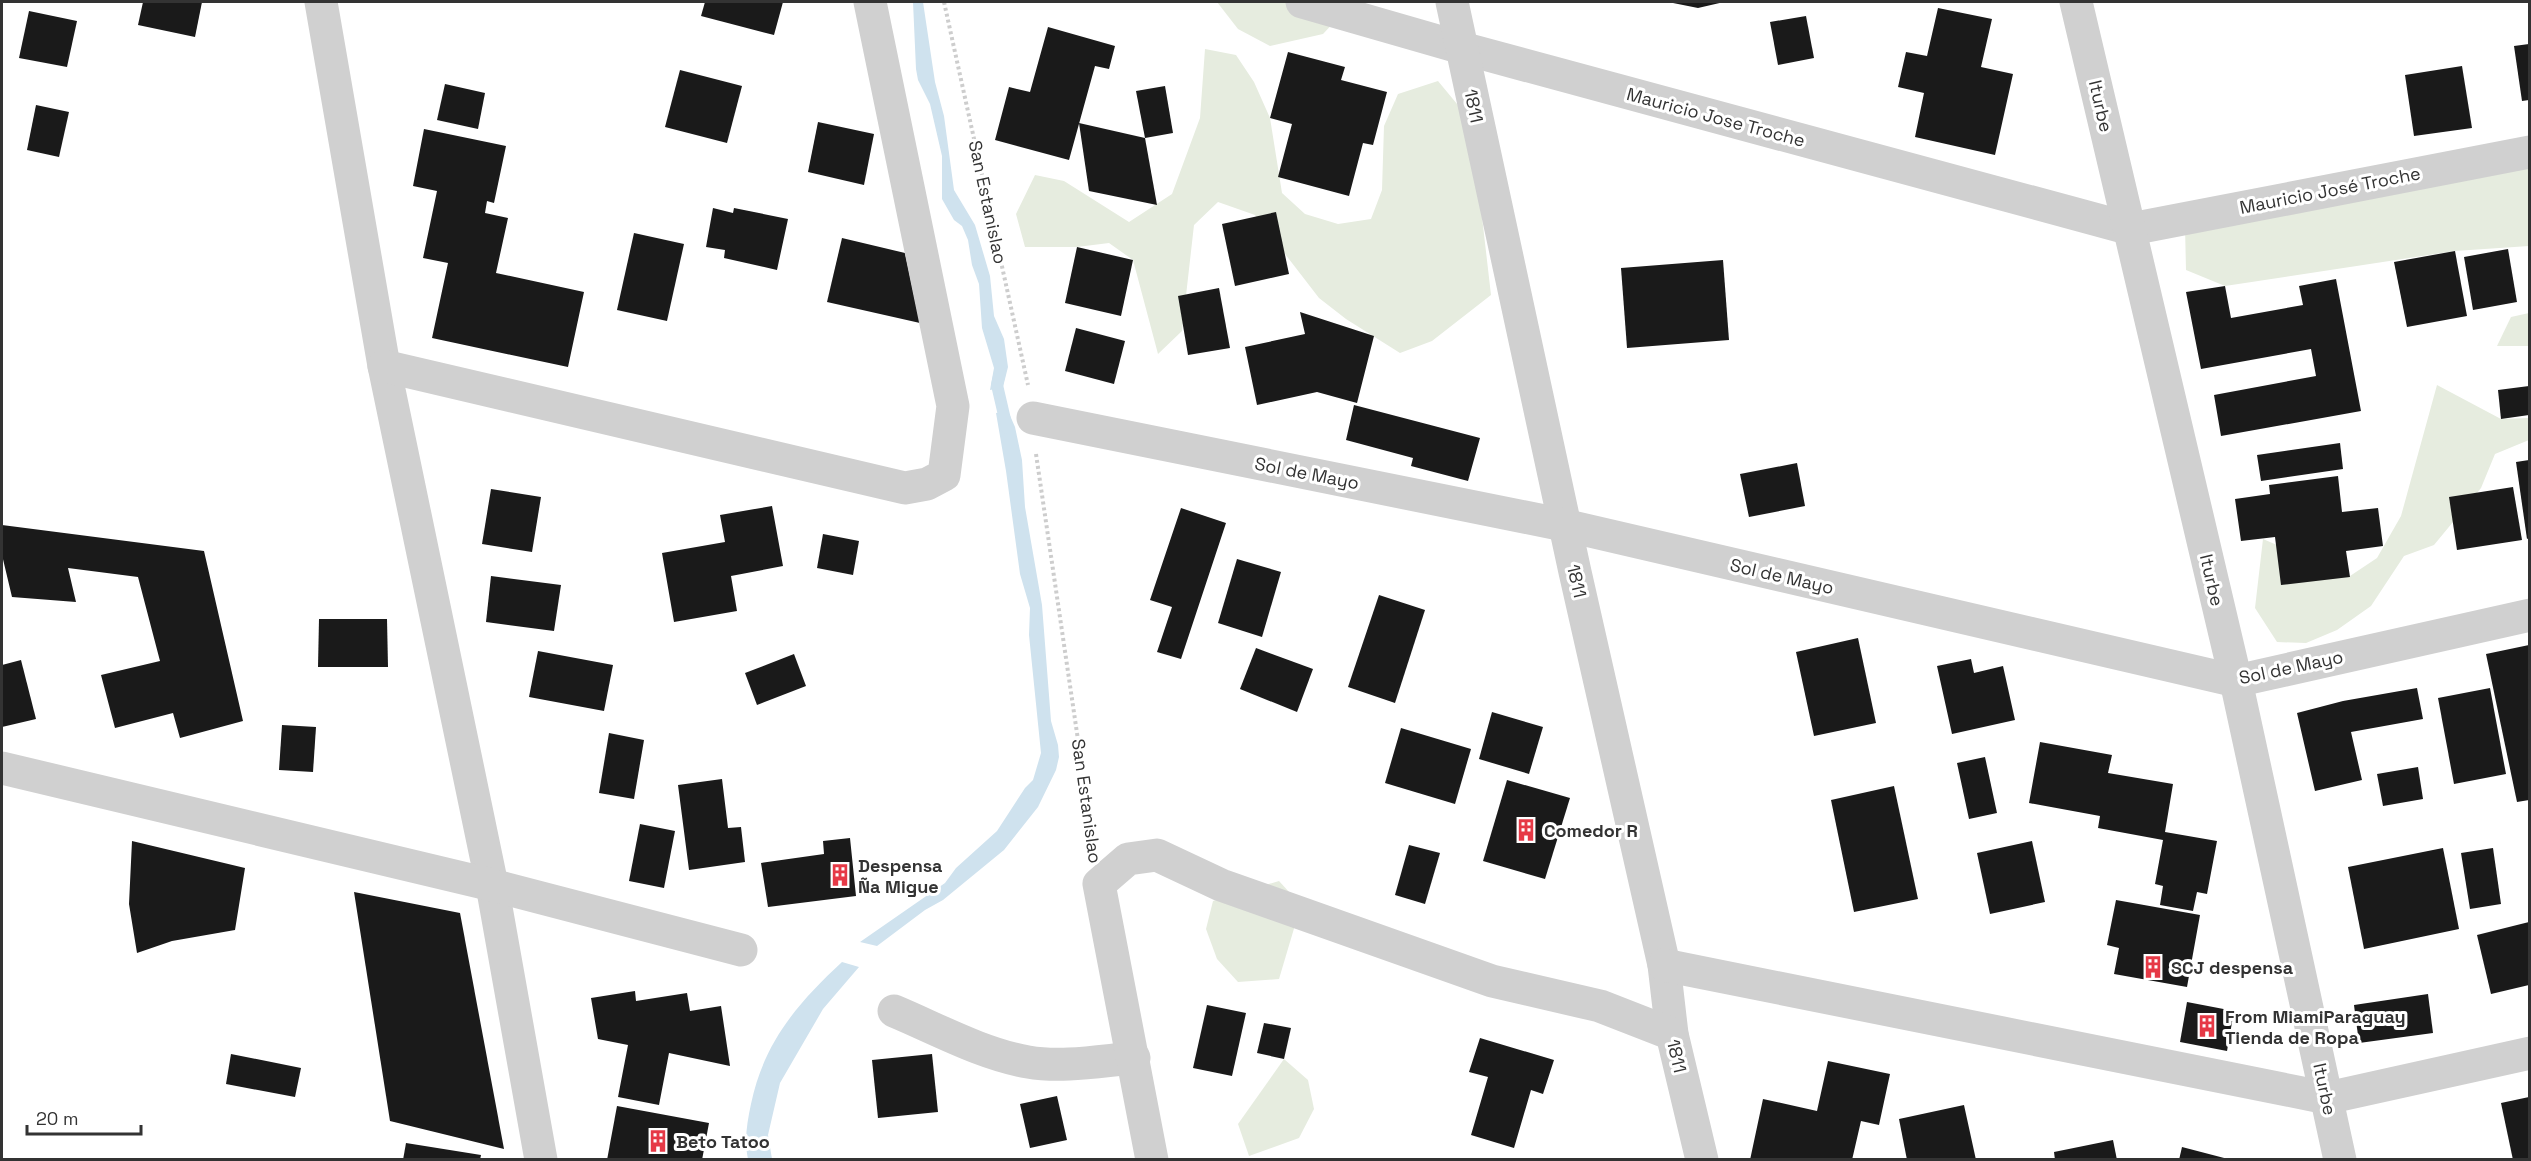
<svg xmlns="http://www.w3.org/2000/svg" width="2531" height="1161" font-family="'Space Grotesk',sans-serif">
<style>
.green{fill:#e6ecdf}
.water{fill:#cfe2ee}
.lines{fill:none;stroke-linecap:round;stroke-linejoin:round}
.stream{stroke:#cfe2ee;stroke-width:12}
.building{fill:#1a1a1a}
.path{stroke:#cdcdcd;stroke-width:4;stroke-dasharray:3 3;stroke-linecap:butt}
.minor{stroke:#d0d0d0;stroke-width:33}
.labels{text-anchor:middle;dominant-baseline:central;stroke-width:6;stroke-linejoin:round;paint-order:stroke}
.street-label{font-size:18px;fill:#333;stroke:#fff}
.poi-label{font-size:18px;font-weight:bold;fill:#333;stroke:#fff;text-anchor:start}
</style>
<rect width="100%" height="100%" fill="#fff"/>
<g class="green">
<path d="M 1217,2 L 1353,2 L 1323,34 L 1270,46 L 1238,29 Z"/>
<path d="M 1205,49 L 1236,55 L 1254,82 L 1270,118 L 1282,193 L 1305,214 L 1338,224 L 1371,219 L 1382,190 L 1384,126 L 1398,94 L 1438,81 L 1462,110 L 1473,139 L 1491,295 L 1432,341 L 1400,353 L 1346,319 L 1319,298 L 1255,215 L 1218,202 L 1194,225 L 1182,331 L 1158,354 L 1133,260 L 1109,243 L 1077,247 L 1025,247 L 1016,214 L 1035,175 L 1064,181 L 1129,222 L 1172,194 L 1200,118 Z"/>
<path d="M 2529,161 L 2529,246 L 2455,251 L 2225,286 L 2186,270 L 2185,226 Z"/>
<path d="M 2529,313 L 2529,346 L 2497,346 L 2511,317 Z"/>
<path d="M 2437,385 L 2501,419 L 2529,418 L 2529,440 L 2495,454 L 2481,488 L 2434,545 L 2404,556 L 2371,606 L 2337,630 L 2306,643 L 2277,642 L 2255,608 L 2263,539 L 2350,576 L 2377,558 L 2401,516 Z"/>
<path d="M 1279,881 L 1301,905 L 1279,979 L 1238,982 L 1217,959 L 1206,929 L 1213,901 Z"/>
<path d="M 1284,1059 L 1308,1080 L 1314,1109 L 1299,1138 L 1249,1156 L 1238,1124 Z"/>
</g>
<g class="water">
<path d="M 913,2 L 923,2 L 935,82 L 944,116 L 954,190 L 975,225 L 990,276 L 994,316 L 1004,339 L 1008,367 L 1003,387 L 990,390 L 994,368 L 982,328 L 979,284 L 972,265 L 968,240 L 962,226 L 954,220 L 942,199 L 942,156 L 930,104 L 918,80 L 916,69 Z"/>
<path d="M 1008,411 L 1015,427 L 1022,460 L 1025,507 L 1042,605 L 1051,721 L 1058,745 L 1059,757 L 1056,770 L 1038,807 L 1004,850 L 943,900 L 925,910 L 877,946 L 860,942 L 945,883 L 956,868 L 997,831 L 1025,788 L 1033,780 L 1041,753 L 1029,635 L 1030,608 L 1020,574 L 1006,471 L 996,413 Z"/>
<path d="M 842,962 L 859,967 L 823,1009 L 780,1083 L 768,1135 L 772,1159 L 748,1159 C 744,1140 747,1123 751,1104 C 764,1042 797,1004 842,962 Z"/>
</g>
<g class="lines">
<path class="stream" d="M 1000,372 L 997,385 L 1007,428"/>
</g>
<g class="building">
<path d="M 143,2 L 202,2 L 195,37 L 138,25 Z"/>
<path d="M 705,2 L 783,2 L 774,35 L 701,16 Z"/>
<path d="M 1668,2 L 1724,2 L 1698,8 Z"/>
<path d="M 1938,8 L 1992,19 L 1981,67 L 2013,74 L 1995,155 L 1915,137 L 1924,93 L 1898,87 L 1906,52 L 1927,56 Z"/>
<path d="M 29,11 L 77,21 L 67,67 L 19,58 Z"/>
<path d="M 1806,16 L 1814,58 L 1778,65 L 1770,22 Z"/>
<path d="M 1048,27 L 1115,46 L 1109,69 L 1095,66 L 1069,160 L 995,140 L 1009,87 L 1030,92 Z"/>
<path d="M 2529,44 L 2529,100 L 2522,101 L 2514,46 Z"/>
<path d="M 1288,52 L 1345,67 L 1341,80 L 1387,92 L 1373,145 L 1363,143 L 1349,196 L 1278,177 L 1292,124 L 1270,118 Z"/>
<path d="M 2462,66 L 2472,128 L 2414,136 L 2405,75 Z"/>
<path d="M 680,70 L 742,86 L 727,143 L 665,127 Z"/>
<path d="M 445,84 L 485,93 L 478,129 L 437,120 Z"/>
<path d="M 1165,86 L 1173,133 L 1145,138 L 1136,91 Z"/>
<path d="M 36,105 L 69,112 L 59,157 L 27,150 Z"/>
<path d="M 818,122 L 874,134 L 864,185 L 808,172 Z"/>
<path d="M 1079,123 L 1145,138 L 1157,205 L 1089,191 Z"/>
<path d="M 424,129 L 506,146 L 494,203 L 487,201 L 485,213 L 508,218 L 496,273 L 584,292 L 568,367 L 432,338 L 448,263 L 423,258 L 437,191 L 413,186 Z"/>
<path d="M 713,208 L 733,213 L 734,208 L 788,219 L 777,270 L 724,258 L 725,250 L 706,247 Z"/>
<path d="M 1276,212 L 1289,274 L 1235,286 L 1222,224 Z"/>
<path d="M 634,233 L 684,244 L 667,321 L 617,310 Z"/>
<path d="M 842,238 L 905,253 L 920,323 L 827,302 Z"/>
<path d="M 1077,247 L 1133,260 L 1121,316 L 1065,303 Z"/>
<path d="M 2508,249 L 2517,302 L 2473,310 L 2464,257 Z"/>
<path d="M 2455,251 L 2467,316 L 2407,327 L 2394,262 Z"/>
<path d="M 1723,260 L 1729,340 L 1627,348 L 1621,268 Z"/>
<path d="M 2336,279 L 2361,411 L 2221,436 L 2214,395 L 2316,376 L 2311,349 L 2201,369 L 2186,292 L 2225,286 L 2231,318 L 2303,305 L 2299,286 Z"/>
<path d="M 1219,288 L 1230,348 L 1188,355 L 1178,296 Z"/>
<path d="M 1300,312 L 1374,336 L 1357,403 L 1317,392 L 1257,405 L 1245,347 L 1305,334 Z"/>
<path d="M 1076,328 L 1125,341 L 1114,384 L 1065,371 Z"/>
<path d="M 2529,386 L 2529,415 L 2501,419 L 2498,390 Z"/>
<path d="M 1354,405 L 1480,438 L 1468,481 L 1411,466 L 1413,458 L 1346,440 Z"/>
<path d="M 2340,443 L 2343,469 L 2261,481 L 2257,455 Z"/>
<path d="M 2529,460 L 2529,538 L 2527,539 L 2516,462 Z"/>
<path d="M 1797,463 L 1805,506 L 1749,517 L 1740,474 Z"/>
<path d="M 2338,476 L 2342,512 L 2378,508 L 2383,546 L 2346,551 L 2350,577 L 2281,585 L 2275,537 L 2241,541 L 2235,499 L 2270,494 L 2269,485 Z"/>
<path d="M 2513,487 L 2522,540 L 2457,550 L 2449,497 Z"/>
<path d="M 491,489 L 541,497 L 532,552 L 482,544 Z"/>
<path d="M 772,506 L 783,566 L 731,576 L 737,611 L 674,622 L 662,553 L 725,542 L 720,515 Z"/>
<path d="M 1181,508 L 1226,523 L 1181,659 L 1157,652 L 1172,607 L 1150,600 Z"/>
<path d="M 2,525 L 204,551 L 243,721 L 180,738 L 173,713 L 115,728 L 101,675 L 160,661 L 138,577 L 68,568 L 76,602 L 12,597 L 2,555 Z"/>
<path d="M 823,534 L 859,541 L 853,575 L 817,568 Z"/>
<path d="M 1237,559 L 1281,572 L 1262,637 L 1218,623 Z"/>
<path d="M 491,576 L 561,585 L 554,631 L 486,622 Z"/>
<path d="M 1379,595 L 1425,610 L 1395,703 L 1348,687 Z"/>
<path d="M 319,619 L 387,619 L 388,667 L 318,667 Z"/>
<path d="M 1858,638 L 1876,723 L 1814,736 L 1796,652 Z"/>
<path d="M 2529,645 L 2529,800 L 2517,802 L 2486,654 Z"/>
<path d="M 1256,648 L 1313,669 L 1297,712 L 1240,689 Z"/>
<path d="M 538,651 L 613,665 L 604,711 L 529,697 Z"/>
<path d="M 794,654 L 806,686 L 757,705 L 745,673 Z"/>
<path d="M 1971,659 L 1974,673 L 2003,666 L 2015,720 L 1952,734 L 1937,666 Z"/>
<path d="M 21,660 L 36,719 L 2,727 L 2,665 Z"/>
<path d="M 2417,688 L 2423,719 L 2351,732 L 2362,780 L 2315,791 L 2297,713 L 2343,701 Z"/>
<path d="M 2490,688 L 2506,774 L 2454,784 L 2438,698 Z"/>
<path d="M 1492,712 L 1543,727 L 1529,774 L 1479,759 Z"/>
<path d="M 282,725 L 316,727 L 313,772 L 279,770 Z"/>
<path d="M 1401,728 L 1471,749 L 1455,804 L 1385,783 Z"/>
<path d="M 609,733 L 644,740 L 634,799 L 599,793 Z"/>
<path d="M 2040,742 L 2112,755 L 2108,773 L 2173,784 L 2165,832 L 2217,841 L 2207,894 L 2197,892 L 2193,911 L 2160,905 L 2163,886 L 2155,884 L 2163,840 L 2098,828 L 2100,816 L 2029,803 Z"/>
<path d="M 1985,757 L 1997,813 L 1969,819 L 1957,763 Z"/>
<path d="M 2418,767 L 2423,799 L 2383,806 L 2377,774 Z"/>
<path d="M 722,779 L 728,828 L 741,827 L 745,862 L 689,870 L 678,785 Z"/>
<path d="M 1507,780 L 1570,798 L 1545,879 L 1483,861 Z"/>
<path d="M 1894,786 L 1918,899 L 1854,912 L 1831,800 Z"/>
<path d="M 640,824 L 675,831 L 664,888 L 629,881 Z"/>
<path d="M 850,838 L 856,896 L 768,907 L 761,863 L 824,854 L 823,841 Z"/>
<path d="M 132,841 L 245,868 L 235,930 L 172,941 L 137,953 L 129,904 Z"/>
<path d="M 2032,841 L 2045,902 L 1990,914 L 1977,853 Z"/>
<path d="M 1409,845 L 1440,853 L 1425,904 L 1395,895 Z"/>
<path d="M 2443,848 L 2459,929 L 2364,949 L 2348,867 Z"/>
<path d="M 2493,848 L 2501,904 L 2470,909 L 2461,853 Z"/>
<path d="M 354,892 L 460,913 L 504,1149 L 390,1121 Z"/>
<path d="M 2116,900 L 2200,915 L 2187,987 L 2114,974 L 2119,948 L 2107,945 Z"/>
<path d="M 2529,922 L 2529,985 L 2491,994 L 2477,935 Z"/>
<path d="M 635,991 L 636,1001 L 687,993 L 690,1011 L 721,1006 L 730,1066 L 669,1053 L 659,1105 L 618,1097 L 628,1045 L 598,1039 L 591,998 Z"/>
<path d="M 2428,994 L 2433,1033 L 2359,1043 L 2354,1005 Z"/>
<path d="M 2187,1002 L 2234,1011 L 2227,1051 L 2180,1042 Z"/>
<path d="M 1207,1005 L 1246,1013 L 1232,1076 L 1193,1068 Z"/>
<path d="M 1264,1023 L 1291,1028 L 1284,1059 L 1257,1053 Z"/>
<path d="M 1480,1038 L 1554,1060 L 1543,1094 L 1531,1090 L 1514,1148 L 1471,1135 L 1488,1077 L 1469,1072 Z"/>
<path d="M 231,1054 L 301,1068 L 295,1097 L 226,1084 Z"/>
<path d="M 932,1054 L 938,1112 L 878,1118 L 872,1060 Z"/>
<path d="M 1828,1061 L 1890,1074 L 1879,1125 L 1861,1121 L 1852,1160 L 1750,1160 L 1763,1099 L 1817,1111 Z"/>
<path d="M 1057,1096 L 1067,1140 L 1030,1148 L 1020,1104 Z"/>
<path d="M 2529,1097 L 2529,1160 L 2513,1160 L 2501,1103 Z"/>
<path d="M 1964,1105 L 1976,1160 L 1907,1160 L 1899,1119 Z"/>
<path d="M 617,1106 L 709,1123 L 702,1160 L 607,1160 Z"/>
<path d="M 2113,1140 L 2117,1160 L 2055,1160 L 2054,1152 Z"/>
<path d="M 406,1143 L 481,1155 L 480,1160 L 403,1160 Z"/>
<path d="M 2182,1147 L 2228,1159 L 2228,1160 L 2179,1160 Z"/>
</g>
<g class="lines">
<g class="path">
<path d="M 944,2 L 1028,385"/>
<path d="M 1036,454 L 1093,842"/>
</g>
<g class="minor">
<path d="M 321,2 L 384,366 L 492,885 L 541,1160"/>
<path d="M 1302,2 L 1462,48 L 2131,229 L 2530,152"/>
<path d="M 1452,2 L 1575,572 L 1664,965 L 1672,1034 L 1702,1160"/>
<path d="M 2076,2 L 2236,681 L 2340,1160"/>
<path d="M 384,366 L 905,488 L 927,484 L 944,475 L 953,406 L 870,2"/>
<path d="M 1033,418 L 1564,525 L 2236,681 L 2530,615"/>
<path d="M 2,768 L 492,885 L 741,950"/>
<path d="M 1664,965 L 2327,1098 L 2530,1053"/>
<path d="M 894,1011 C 937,1029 982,1054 1028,1062 C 1062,1068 1100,1061 1134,1058"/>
<path d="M 1152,1160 L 1099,884 L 1128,859 L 1157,855 L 1221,885 L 1492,981 L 1600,1006 L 1672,1034"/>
</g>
</g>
<defs>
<g id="building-bare" transform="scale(1.8)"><path d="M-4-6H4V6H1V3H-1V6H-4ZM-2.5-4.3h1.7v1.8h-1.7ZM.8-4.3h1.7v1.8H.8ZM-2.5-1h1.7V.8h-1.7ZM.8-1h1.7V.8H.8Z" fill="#e63946" stroke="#fff" stroke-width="2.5" paint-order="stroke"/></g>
</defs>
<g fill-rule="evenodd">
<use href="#building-bare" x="1526" y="830"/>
<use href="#building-bare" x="840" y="875"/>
<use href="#building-bare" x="2153" y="967"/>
<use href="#building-bare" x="2207" y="1026"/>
<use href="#building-bare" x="658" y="1141"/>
</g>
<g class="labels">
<g class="street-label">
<text transform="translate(1474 106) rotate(78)">1811</text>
<text transform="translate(2101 106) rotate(77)">Iturbe</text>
<text transform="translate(1716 117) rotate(15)">Mauricio Jose Troche</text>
<text transform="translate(2330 190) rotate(-11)">Mauricio José Troche</text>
<text transform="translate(988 202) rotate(78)">San Estanislao</text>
<text transform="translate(1307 473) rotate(11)">Sol de Mayo</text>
<text transform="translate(1782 576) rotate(13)">Sol de Mayo</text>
<text transform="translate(2212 580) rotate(77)">Iturbe</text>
<text transform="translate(1577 581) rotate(77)">1811</text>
<text transform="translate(2291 667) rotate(-12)">Sol de Mayo</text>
<text transform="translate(1087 801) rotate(82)">San Estanislao</text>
<text transform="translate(1677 1056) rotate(77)">1811</text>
<text transform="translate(2325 1089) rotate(78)">Iturbe</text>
</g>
<g class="poi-label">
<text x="1544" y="830">Comedor R</text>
<text x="858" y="865">Despensa<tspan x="858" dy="21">Ña Migue</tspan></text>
<text x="2171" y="967">SCJ despensa</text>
<text x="2225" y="1016">From MiamiParaguay<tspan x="2225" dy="21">Tienda de Ropa</tspan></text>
<text x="676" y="1141">Beto Tatoo</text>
</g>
</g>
<rect width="2531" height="1161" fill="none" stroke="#333333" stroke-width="6"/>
<path d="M27 1125v9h114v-9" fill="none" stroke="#333333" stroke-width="3"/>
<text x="36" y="1125" font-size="18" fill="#333333" stroke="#ffffff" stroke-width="4.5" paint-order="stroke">20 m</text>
</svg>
